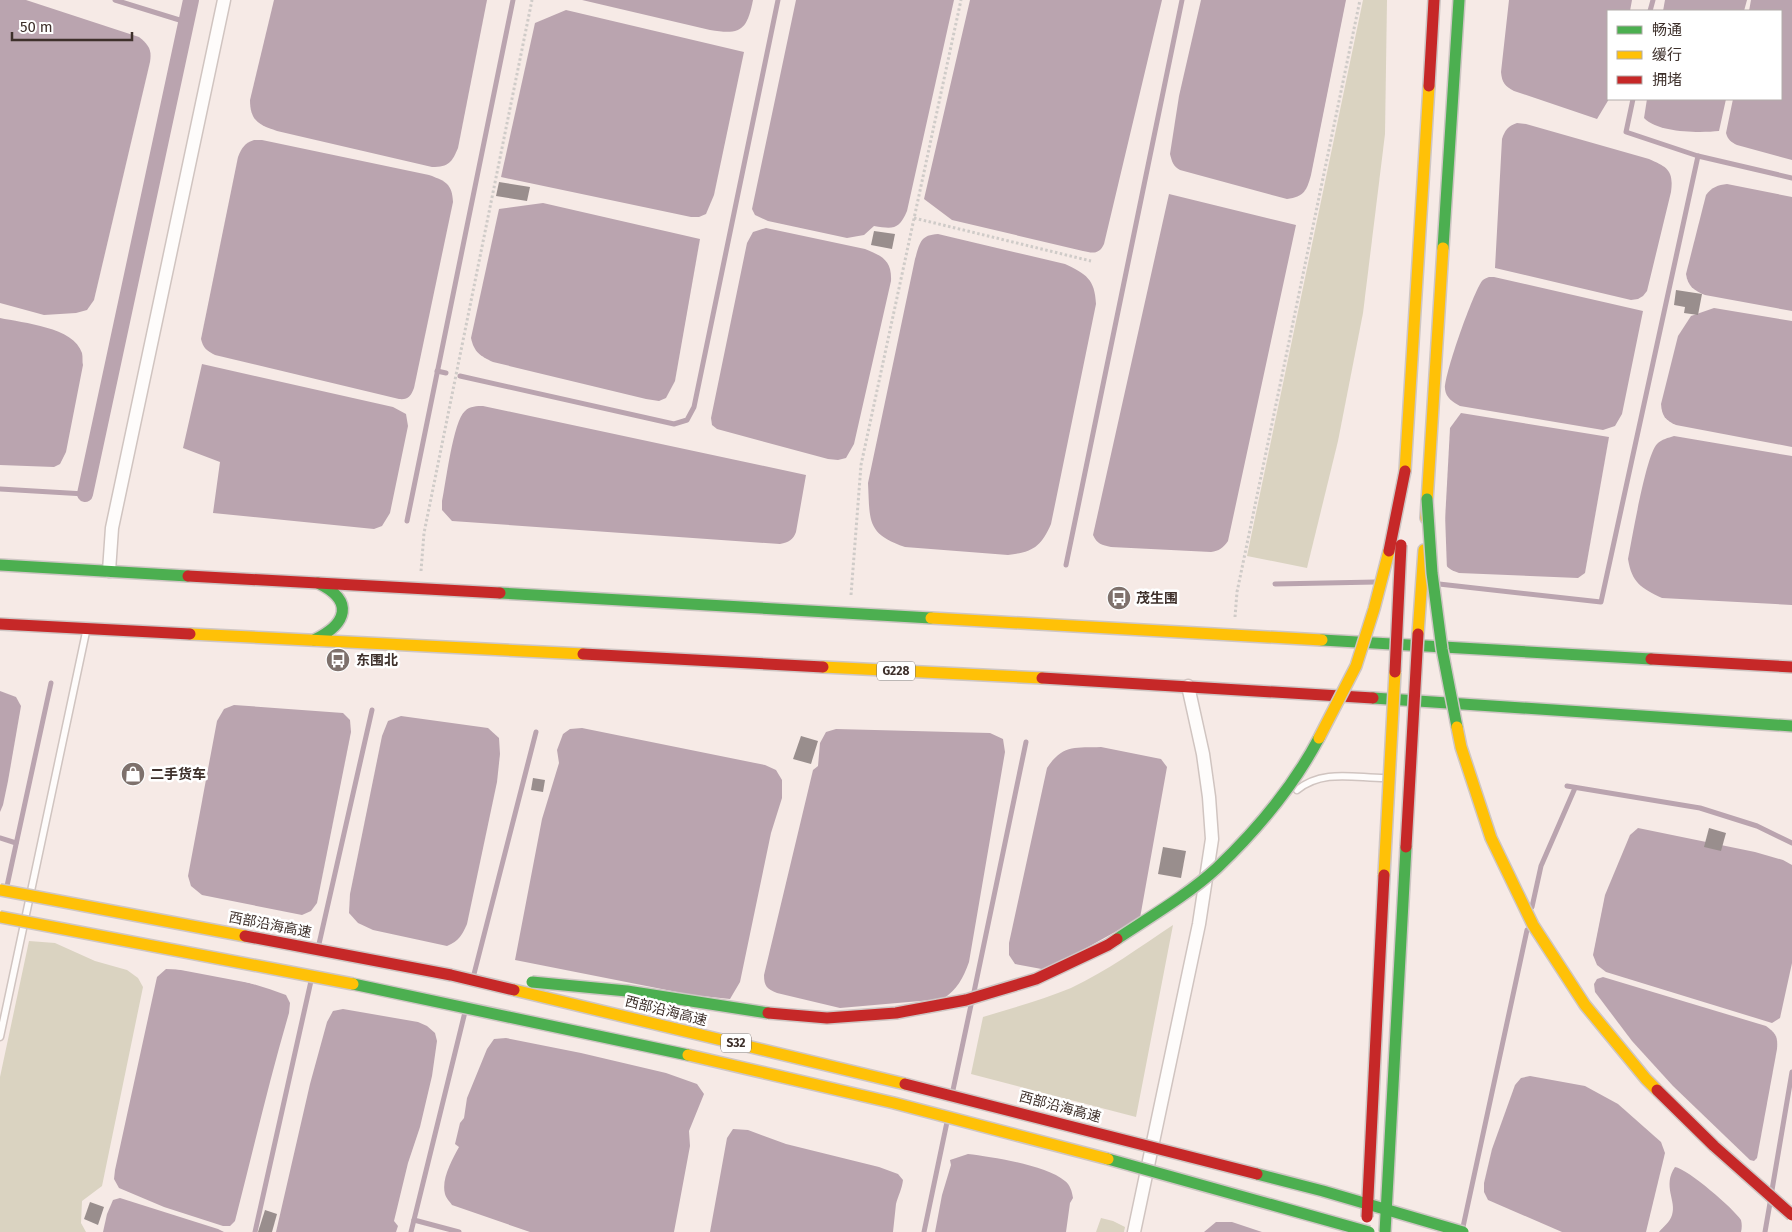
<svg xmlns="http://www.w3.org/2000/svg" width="1792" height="1232" font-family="'Fira Sans','Noto Sans SC',sans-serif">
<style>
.green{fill:#dad3c1}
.water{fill:#baa4af}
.pier{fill:#f6eae6}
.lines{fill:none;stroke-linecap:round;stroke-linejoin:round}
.stream{stroke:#baa4af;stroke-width:5}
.canal{stroke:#baa4af;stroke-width:16}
.building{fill:#998e8d}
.lane-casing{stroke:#d0c4c0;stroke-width:9}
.street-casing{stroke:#d0c4c0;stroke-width:15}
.fast-casing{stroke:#cec6c4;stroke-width:14}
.slow-casing{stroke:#cec6c4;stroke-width:14}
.jam-casing{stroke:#cec6c4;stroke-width:14}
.path{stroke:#cfcbc8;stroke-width:3;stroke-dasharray:2.5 2.5;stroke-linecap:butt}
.lane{stroke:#fefcfb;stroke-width:6}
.street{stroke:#fefcfb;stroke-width:12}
.fast{stroke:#4caf50;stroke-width:11}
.slow{stroke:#ffc107;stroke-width:11}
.jam{stroke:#c62828;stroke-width:11}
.fast-bridge-casing{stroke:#cec6c4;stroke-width:14;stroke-linecap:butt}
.slow-bridge-casing{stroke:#cec6c4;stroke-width:14;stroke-linecap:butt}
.jam-bridge-casing{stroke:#cec6c4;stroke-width:14;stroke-linecap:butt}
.fast-bridge{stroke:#4caf50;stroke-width:11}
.slow-bridge{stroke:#ffc107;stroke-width:11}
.jam-bridge{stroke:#c62828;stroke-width:11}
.labels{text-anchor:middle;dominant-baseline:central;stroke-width:5;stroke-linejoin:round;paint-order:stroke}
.shield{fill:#fff;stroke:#786e6b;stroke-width:1}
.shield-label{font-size:12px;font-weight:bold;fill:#3e302b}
.poi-label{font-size:14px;font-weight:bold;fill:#3e302b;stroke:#fff;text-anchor:start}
.street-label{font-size:14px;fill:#3e302b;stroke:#fff}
</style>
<rect width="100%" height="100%" fill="#f6eae6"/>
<g class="green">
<path d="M 1363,0 L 1387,0 L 1385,134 L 1363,313 L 1338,441 L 1307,568 L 1247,556 Z"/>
<path d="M 1173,925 L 1136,1117 L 971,1074 L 983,1017 C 1012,1008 1042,1000 1071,988 C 1107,971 1140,947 1173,925 Z"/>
<path d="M 29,941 L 55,943 L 95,961 L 127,970 L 138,978 L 143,987 L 102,1186 L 82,1201 L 81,1223 L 86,1232 L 0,1232 L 0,1077 Z"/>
<path d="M 1101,1218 L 1113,1221 L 1125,1227 L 1124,1232 L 1096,1232 Z"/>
</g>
<g class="water">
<path d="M 0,0 L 26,0 L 139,37 C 149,45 152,50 150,62 L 94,300 L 87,310 L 76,313 L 44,315 L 0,303 Z"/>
<path d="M 274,0 L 487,0 L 458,148 C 452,162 449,167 432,167 L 277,131 C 259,125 250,121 250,100 Z"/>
<path d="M 582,0 L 753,0 C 747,31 740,35 710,30 Z"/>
<path d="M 796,0 L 954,0 L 907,211 C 899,230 893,229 874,226 L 864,235 L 847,238 L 768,221 L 755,215 L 752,209 Z"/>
<path d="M 970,0 L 1162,0 L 1104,244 C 1099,255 1092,253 1083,251 L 952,220 L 924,199 Z"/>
<path d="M 1201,0 L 1346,0 L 1311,175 C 1307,190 1304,197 1287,199 L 1180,170 C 1173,166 1172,162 1170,154 L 1179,96 Z"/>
<path d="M 1509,0 L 1632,0 L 1630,11 L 1608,11 L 1609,99 L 1597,119 L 1514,91 C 1505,86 1502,83 1501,72 Z"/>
<path d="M 1665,0 L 1747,0 L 1744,11 L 1663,11 Z"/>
<path d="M 1751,0 L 1792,0 L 1792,160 L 1737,145 C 1731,142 1728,140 1726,133 L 1733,99 L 1781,99 L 1781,11 L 1749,11 Z"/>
<path d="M 566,10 L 744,52 L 714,195 L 706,214 L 699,217 L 691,217 L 501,177 L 535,23 Z"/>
<path d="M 1647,99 L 1726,99 L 1719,131 C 1700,133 1658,133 1644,118 Z"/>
<path d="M 1517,123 L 1526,124 L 1649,159 C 1667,167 1674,170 1671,192 L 1647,291 L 1643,296 L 1638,299 L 1631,300 L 1495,268 L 1502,139 C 1505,130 1508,126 1517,123 Z"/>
<path d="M 254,140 L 262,140 L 429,175 C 446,181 452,184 453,202 L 414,388 C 411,396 408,400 399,399 L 215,355 C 207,351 203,348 201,339 L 238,157 C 242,147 245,143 254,140 Z"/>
<path d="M 1727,184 L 1792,197 L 1792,311 L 1705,295 C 1693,290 1688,286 1686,274 L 1706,195 C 1712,187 1718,185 1727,184 Z"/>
<path d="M 1169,194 L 1296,225 L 1228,541 C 1223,548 1219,551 1211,552 L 1111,547 C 1102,545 1097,544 1093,535 Z"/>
<path d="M 543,203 L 700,239 L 675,381 L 666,398 L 659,401 L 646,399 L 493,362 C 480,356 474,352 471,338 L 499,209 Z"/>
<path d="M 766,228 L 865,249 C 882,256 892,260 891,281 L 854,444 L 846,458 L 838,460 L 828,459 L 717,429 L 712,425 L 711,418 L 747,243 L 753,232 Z"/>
<path d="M 938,234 L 1065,264 C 1086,274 1095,279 1096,304 L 1051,524 C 1041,547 1033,552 1008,555 L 905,547 C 866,534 870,520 868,483 L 915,259 C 920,243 920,235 938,234 Z"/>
<path d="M 1489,277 L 1494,277 L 1643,311 L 1622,414 L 1615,426 L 1603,430 L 1460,406 C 1453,402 1446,398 1445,389 C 1444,375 1473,293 1482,281 C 1485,278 1485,279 1489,277 Z"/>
<path d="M 1714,308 L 1792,321 L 1792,447 L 1676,425 C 1665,420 1662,416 1661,404 L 1678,336 L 1691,316 Z"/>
<path d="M 0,318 C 23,323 74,327 82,353 C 83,357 82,362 83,365 L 66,452 L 60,464 L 54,467 L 0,465 Z"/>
<path d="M 202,364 L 393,407 L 406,414 L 408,426 L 390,513 L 382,526 L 374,529 L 213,513 L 220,462 L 183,448 Z"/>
<path d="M 483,406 L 806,475 L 796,532 C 793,540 789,542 780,544 L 452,521 L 442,510 L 442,501 C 446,483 453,421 465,411 C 470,406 477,406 483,406 Z"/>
<path d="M 1461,413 L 1609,437 L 1585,573 L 1578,578 L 1459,573 C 1450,570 1445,567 1443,558 L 1450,428 Z"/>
<path d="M 1674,436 L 1792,456 L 1792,605 L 1662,598 C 1641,588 1632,583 1628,559 C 1632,539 1646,455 1657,444 C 1662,439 1668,438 1674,436 Z"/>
<path d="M 0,691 L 16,697 L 21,706 L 8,781 L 3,805 L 0,812 Z"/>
<path d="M 234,705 L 343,713 L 350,720 L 351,732 L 317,903 L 311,911 L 302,915 L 202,895 L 191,886 L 188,876 L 217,721 L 224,709 Z"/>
<path d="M 401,716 L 488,728 L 499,738 L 500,754 L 497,782 L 467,924 C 462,935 459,941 447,946 L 373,930 L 358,923 L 349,913 L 350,894 L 382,736 L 388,721 Z"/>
<path d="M 582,728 L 765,765 L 776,770 L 782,780 L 782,798 L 771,833 L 740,982 L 730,999 L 692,995 L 515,960 L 542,819 L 559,763 L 557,750 L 563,734 L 570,729 Z"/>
<path d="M 836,729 L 990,733 L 1003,739 L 1005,752 L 969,962 C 963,979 957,989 943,999 L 840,1008 L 777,993 C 767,989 764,986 764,975 L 813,770 L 818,766 L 820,743 L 826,732 Z"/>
<path d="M 1101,747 L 1161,759 L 1167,767 L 1140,918 L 1047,970 L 1015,964 L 1009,955 L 1009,943 L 1047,768 C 1063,744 1075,748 1101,747 Z"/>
<path d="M 1638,828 L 1755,852 L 1783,860 L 1792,865 L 1792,963 L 1780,1018 L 1772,1023 L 1606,972 L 1597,965 L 1593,955 L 1605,895 L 1630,835 Z"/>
<path d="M 166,969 C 208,970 247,981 286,995 L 290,1003 L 289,1013 C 269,1081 253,1151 235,1221 L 230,1226 L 223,1226 L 164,1207 L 119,1188 L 114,1179 L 115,1170 L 157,977 Z"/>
<path d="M 1603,977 L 1766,1026 C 1776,1033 1778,1037 1777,1049 L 1757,1158 L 1754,1161 L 1750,1160 L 1673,1086 L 1632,1041 L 1595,992 L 1594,984 L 1597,979 Z"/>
<path d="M 343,1009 L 418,1022 L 427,1026 L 435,1033 L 437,1041 L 432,1076 L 420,1127 L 408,1163 L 394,1221 L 398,1226 L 396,1232 L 276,1232 L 310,1084 L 327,1022 L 333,1011 Z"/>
<path d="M 506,1038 L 581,1053 L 666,1073 L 697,1084 L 704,1094 L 689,1131 L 690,1146 L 674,1232 L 530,1232 L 452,1205 C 450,1202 446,1198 445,1194 C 441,1179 452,1160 459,1147 L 455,1144 L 460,1123 L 464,1118 L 467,1098 L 487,1049 L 494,1039 Z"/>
<path d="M 1530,1076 L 1585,1086 L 1618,1104 L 1661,1142 L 1665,1153 L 1646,1232 L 1562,1232 L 1488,1200 L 1484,1192 L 1484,1183 L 1492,1149 L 1515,1085 L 1521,1078 Z"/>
<path d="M 733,1129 L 748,1130 L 786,1144 L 879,1167 L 898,1174 L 903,1180 C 902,1189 898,1196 896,1204 C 895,1213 894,1223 893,1232 L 710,1232 L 727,1138 Z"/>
<path d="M 968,1154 C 992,1157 1046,1165 1065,1181 C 1070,1185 1072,1191 1073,1198 L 1070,1203 L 1066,1232 L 935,1232 L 942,1195 L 951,1165 L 950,1160 Z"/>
<path d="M 1675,1167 C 1688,1169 1734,1209 1741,1220 C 1742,1224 1742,1228 1741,1232 L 1659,1232 C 1663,1227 1670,1222 1672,1215 C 1677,1201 1662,1186 1675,1167 Z"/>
<path d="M 120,1198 L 218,1229 L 224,1232 L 103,1232 L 107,1214 L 113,1200 Z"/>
<path d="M 1216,1222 L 1232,1222 L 1262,1232 L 1204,1232 Z"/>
</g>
<g class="pier">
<path d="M 1444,486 L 1447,570 L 1442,565 L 1440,558 Z"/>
<path d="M 165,967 L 192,967 L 225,974 L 271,987 Z"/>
<path d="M 1592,990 L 1630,1041 L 1672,1086 L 1752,1163 L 1748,1161 L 1671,1088 L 1630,1042 L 1593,994 Z"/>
</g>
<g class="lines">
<g class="stream">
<path d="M 115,0 L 186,22"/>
<path d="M 1650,11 L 1653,0"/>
<path d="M 1633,99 L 1626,132 L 1698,156 L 1792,178"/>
<path d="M 437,371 L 446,373"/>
<path d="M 460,376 L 674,424 L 687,420 L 694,407 L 778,0"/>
<path d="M 0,489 L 85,494"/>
<path d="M 407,521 L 513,0"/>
<path d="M 1066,565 L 1182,0"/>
<path d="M 1275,584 L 1376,582"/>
<path d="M 1439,584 L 1601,602 L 1698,156"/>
<path d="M 1567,786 L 1700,808 L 1757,826 L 1792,843"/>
<path d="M 0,838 L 16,843"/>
<path d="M 7,886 L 51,683"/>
<path d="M 1532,907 L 1541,866 L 1575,788"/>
<path d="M 319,944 L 372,710"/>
<path d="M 474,974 L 536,732"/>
<path d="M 974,992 L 1026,742"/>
<path d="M 953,1090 L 971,1005"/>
<path d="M 1772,1190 L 1792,1072"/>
<path d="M 414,1220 L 459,1232"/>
<path d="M 1463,1227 L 1527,930"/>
<path d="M 255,1232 L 311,981"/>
<path d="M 411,1232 L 465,1012"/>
<path d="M 924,1232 L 947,1122"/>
<path d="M 1765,1232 L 1770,1203"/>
</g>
<path class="canal" d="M 85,494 L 191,0"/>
</g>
<g class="building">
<path d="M 499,182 L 530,187 L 527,201 L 496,196 Z"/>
<path d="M 874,231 L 895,234 L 892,249 L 871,245 Z"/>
<path d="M 1676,290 L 1702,294 L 1698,315 L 1684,313 L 1685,307 L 1674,305 Z"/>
<path d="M 801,736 L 818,741 L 811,764 L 793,759 Z"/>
<path d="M 533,778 L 545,780 L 543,792 L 531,790 Z"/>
<path d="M 1709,828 L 1726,833 L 1721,851 L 1704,847 Z"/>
<path d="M 1163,847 L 1186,851 L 1181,878 L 1158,874 Z"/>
<path d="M 90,1202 L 104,1207 L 98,1225 L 84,1219 Z"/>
<path d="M 265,1210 L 277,1214 L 272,1232 L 258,1232 Z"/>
</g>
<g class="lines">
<g class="lane-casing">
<g id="lane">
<path d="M 1297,790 C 1323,769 1354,778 1385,778"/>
<path d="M 0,1037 L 86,632"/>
</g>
</g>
<g class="street-casing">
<g id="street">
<path d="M 109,571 L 112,528 L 224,0"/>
<path d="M 1134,1232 L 1199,924 L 1212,839 L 1209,797 L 1203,754 L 1188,686"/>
</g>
</g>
<g class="fast-casing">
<g id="fast">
<path d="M 1443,248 L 1459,0"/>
<path d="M 0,565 L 188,576"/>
<path d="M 500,593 L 931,618"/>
<path d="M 314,640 C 347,624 355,601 318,583"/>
<path d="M 1322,640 L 1651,659"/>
<path d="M 1373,698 L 1792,726"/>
</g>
</g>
<g class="slow-casing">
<g id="slow">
<path d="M 1405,471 L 1429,86"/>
<path d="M 1426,518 L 1443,248"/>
<path d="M 931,618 L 1322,640"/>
<path d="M 190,634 L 583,654"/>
<path d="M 1418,634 L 1424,550"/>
<path d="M 823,667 L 1042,678"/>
</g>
</g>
<g class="jam-casing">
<g id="jam">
<path d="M 1429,86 L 1434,0"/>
<path d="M 188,576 L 500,593"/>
<path d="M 0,624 L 190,634"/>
<path d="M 583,654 L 823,667"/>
<path d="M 1651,659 L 1792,667"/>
<path d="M 1042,678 L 1373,698"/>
</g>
</g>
<g class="path">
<path d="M 914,218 L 1091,261"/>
<path d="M 421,571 L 424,533 L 532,0"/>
<path d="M 851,595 L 861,465 L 961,0"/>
<path d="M 1235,617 L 1237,592 L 1360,0"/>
</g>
<use href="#lane" class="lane"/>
<use href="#street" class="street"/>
<use href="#fast" class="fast"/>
<use href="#slow" class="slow"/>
<use href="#jam" class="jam"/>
<g class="fast-bridge-casing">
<g id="fast-bridge">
<path d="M 1427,499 L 1432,573 L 1442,649 L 1457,727"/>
<path d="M 1117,939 C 1150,917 1189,894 1217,868 C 1256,831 1294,785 1319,738"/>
<path d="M 532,982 L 627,991 L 768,1013"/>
<path d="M 353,984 L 688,1055"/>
<path d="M 1108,1159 L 1369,1232"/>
<path d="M 1257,1174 L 1323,1191 L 1463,1232"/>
<path d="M 1385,1232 L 1406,847"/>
</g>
</g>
<g class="slow-bridge-casing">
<g id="slow-bridge">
<path d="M 1457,727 L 1461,747 L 1491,838 L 1533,925 L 1585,1005 L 1646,1079 L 1657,1090"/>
<path d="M 1319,738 L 1356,666 L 1374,609 L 1389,551"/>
<path d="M 1384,875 L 1395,672"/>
<path d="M 0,890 L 245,936"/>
<path d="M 0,917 L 353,984"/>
<path d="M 514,990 L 905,1084"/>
<path d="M 688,1055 L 894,1103 L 1108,1159"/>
</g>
</g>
<g class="jam-bridge-casing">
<g id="jam-bridge">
<path d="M 1389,551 L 1405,471"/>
<path d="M 1395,672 L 1401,545"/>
<path d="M 1406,847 L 1418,634"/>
<path d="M 245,936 L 451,975 L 514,990"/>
<path d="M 768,1013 L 827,1018 L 896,1013 L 966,1000 L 1036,979 L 1108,945 L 1117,939"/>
<path d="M 905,1084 L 1257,1174"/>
<path d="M 1657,1090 L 1714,1146 L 1792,1215"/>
<path d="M 1367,1217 L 1384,875"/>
</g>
</g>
<use href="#fast-bridge" class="fast-bridge"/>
<use href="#slow-bridge" class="slow-bridge"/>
<use href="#jam-bridge" class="jam-bridge"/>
</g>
<defs>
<g id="bus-disc" transform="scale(1.25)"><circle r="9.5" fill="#7e716c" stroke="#fff"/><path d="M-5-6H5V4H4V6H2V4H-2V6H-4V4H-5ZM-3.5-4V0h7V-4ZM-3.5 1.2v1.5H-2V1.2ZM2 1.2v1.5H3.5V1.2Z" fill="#fff"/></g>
<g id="shop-disc" transform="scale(1.25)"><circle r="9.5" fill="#7e716c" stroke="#fff"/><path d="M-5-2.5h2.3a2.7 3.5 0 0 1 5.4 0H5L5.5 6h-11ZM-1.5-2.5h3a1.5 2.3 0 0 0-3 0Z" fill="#fff"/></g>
</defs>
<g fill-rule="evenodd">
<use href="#bus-disc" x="1119" y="598"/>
<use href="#bus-disc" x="338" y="660"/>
<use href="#shop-disc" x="133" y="774"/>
</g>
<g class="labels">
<g class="shield">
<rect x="877" y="661.5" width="38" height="19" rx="4"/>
<rect x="721" y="1033.5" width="30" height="19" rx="4"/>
</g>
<g class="shield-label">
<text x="896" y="671">G228</text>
<text x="736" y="1043">S32</text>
</g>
<g class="poi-label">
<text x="1136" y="598">茂生围</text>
<text x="356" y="660">东围北</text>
<text x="150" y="774">二手货车</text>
</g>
<g class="street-label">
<text transform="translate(270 925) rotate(11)">西部沿海高速</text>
<text transform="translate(666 1011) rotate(14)">西部沿海高速</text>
<text transform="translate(1060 1107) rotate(15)">西部沿海高速</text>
</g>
</g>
<rect x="1607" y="10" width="175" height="90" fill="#ffffff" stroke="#b2acaa"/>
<rect x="1617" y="26" width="25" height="8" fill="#4caf50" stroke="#b2acaa"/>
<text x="1652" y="35" font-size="15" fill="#3e302b">畅通</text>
<rect x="1617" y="51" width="25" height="8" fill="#ffc107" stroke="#b2acaa"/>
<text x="1652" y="60" font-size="15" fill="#3e302b">缓行</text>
<rect x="1617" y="76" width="25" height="8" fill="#c62828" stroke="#b2acaa"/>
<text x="1652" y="85" font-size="15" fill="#3e302b">拥堵</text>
<path d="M12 32v8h120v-8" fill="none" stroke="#3e302b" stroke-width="2.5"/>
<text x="20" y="32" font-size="15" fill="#3e302b" stroke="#ffffff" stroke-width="4" paint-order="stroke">50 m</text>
</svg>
